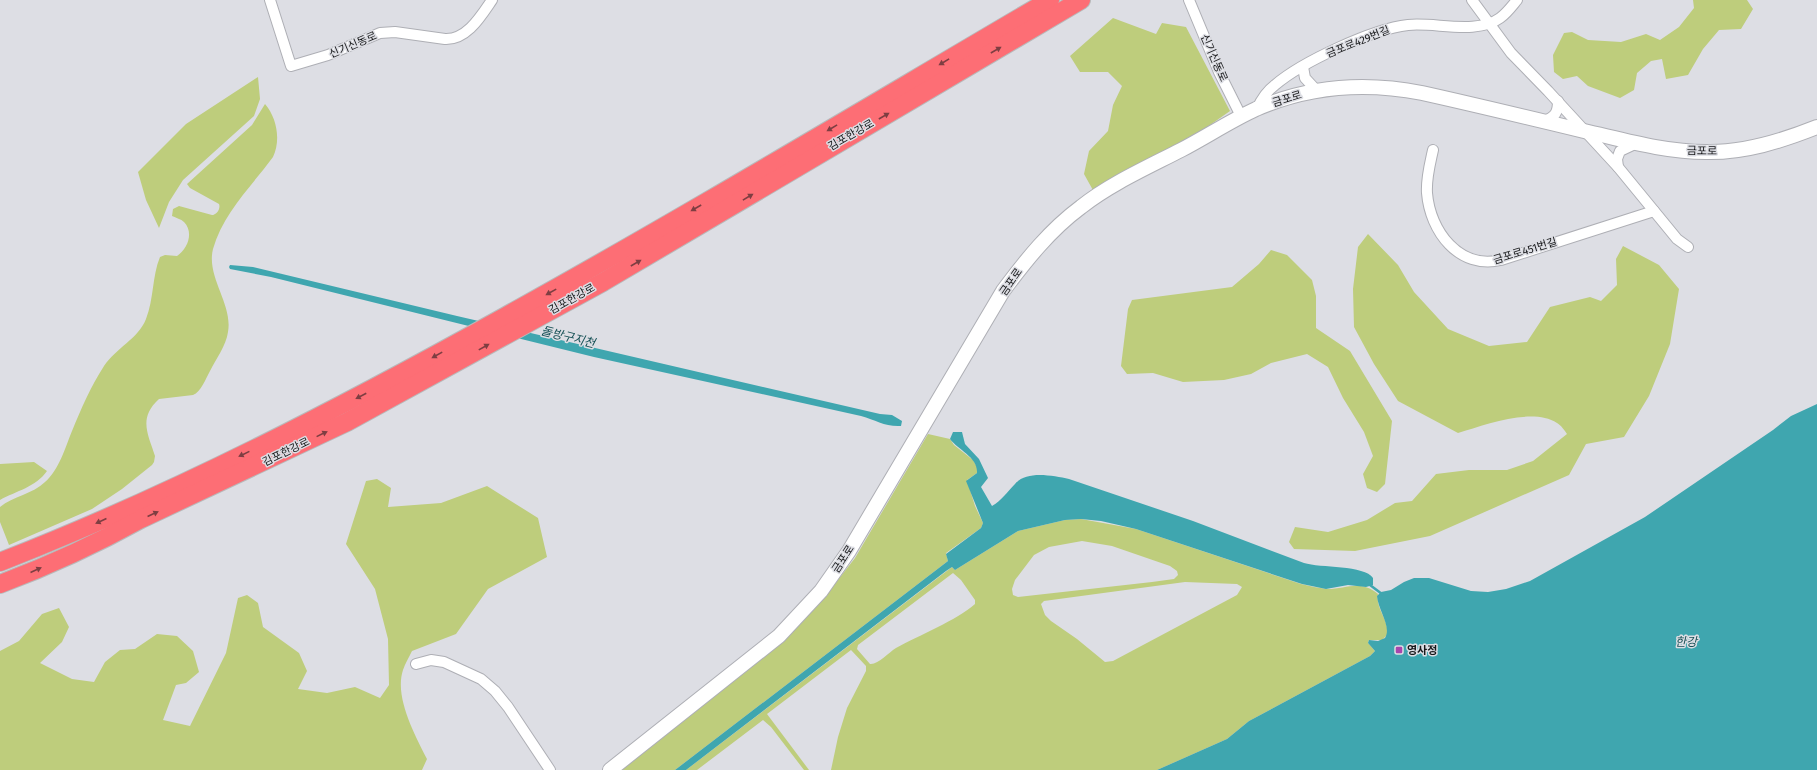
<svg xmlns="http://www.w3.org/2000/svg" width="1817" height="770" font-family="'Fira Sans','Noto Sans KR',sans-serif">
<style>
.green{fill:#becd7c;fill-rule:evenodd}
.water{fill:#3fa6af}
.lines{fill:none;stroke-linecap:round;stroke-linejoin:round}
.stream{stroke:#3fa6af;stroke-width:2.5}
.street-casing{stroke:#aeafb5;stroke-width:12}
.secondary-casing{stroke:#aeafb5;stroke-width:16}
.highway-casing{stroke:#b9b9ba;stroke-width:20}
.street{stroke:#fff;stroke-width:10}
.secondary{stroke:#fff;stroke-width:14}
.highway{stroke:#fd6e75;stroke-width:18}
.oneway{fill:#7e3e42}
.poi-dot{fill:#a745ad;stroke:#dddee4;stroke-width:1.5}
.labels{text-anchor:middle;dominant-baseline:central;stroke-width:3;stroke-linejoin:round;paint-order:stroke}
.street-label{font-size:11px;fill:#161719;stroke:#dddee4}
.poi-label{font-size:11px;font-weight:bold;fill:#161719;stroke:#dddee4;text-anchor:start}
.water-label{font-size:12px;font-style:italic;fill:#144f54;stroke:#dddee4}
</style>
<rect width="100%" height="100%" fill="#dddee4"/>
<g class="green">
<path d="M 1693,0 L 1747,0 L 1753,9 L 1741,29 L 1719,30 L 1703,49 L 1688,75 L 1666,79 L 1662,59 L 1651,61 L 1637,73 L 1634,90 L 1620,98 L 1588,86 L 1577,76 L 1563,79 L 1554,72 L 1553,55 L 1564,33 L 1572,32 L 1588,40 L 1621,42 L 1646,34 L 1660,40 L 1679,27 L 1694,8 Z"/>
<path d="M 1113,18 L 1156,34 L 1162,23 L 1186,27 L 1230,111 L 1193,137 L 1094,192 L 1084,174 L 1089,151 L 1108,131 L 1113,105 L 1122,86 L 1108,72 L 1080,72 L 1070,56 Z"/>
<path d="M 258,77 L 260,99 L 254,116 L 183,180 L 169,202 L 159,228 L 146,200 L 138,172 L 186,124 Z"/>
<path d="M 265,104 C 277,118 281,140 273,157 C 251,187 223,213 213,249 C 206,277 233,304 228,332 C 226,346 216,359 210,371 C 206,378 201,392 193,395 L 159,399 C 138,418 148,434 155,456 L 154,462 L 152,465 L 122,489 L 92,509 L 9,545 L 0,522 L 0,507 C 13,496 33,494 45,482 C 59,470 65,448 72,431 C 81,409 91,386 104,366 C 116,348 138,339 146,319 C 154,299 152,276 160,257 L 165,255 L 177,256 C 188,249 194,232 184,222 C 181,219 176,218 172,216 L 173,209 L 179,206 L 212,215 C 216,215 221,209 219,204 L 190,188 L 187,184 L 252,125 Z"/>
<path d="M 1368,234 L 1398,265 L 1414,292 L 1448,329 L 1489,346 L 1527,342 L 1550,307 L 1590,297 L 1601,301 L 1617,285 L 1616,259 L 1623,246 L 1659,265 L 1679,289 L 1670,344 L 1649,396 L 1624,437 L 1586,444 L 1569,475 L 1430,536 L 1355,551 L 1294,549 L 1289,542 L 1295,527 L 1328,532 L 1367,520 L 1395,503 L 1412,501 L 1436,474 L 1469,470 L 1507,470 L 1533,461 L 1567,434 C 1565,431 1561,425 1557,423 C 1532,407 1485,425 1458,433 L 1398,401 L 1374,364 L 1354,327 L 1353,289 L 1358,247 Z"/>
<path d="M 1271,250 L 1287,255 L 1312,280 L 1316,296 L 1316,328 L 1350,351 L 1392,421 L 1385,484 L 1377,492 L 1367,488 L 1363,474 L 1373,456 L 1364,432 L 1343,398 L 1328,367 L 1307,354 L 1271,363 L 1251,374 L 1224,380 L 1183,382 L 1153,373 L 1127,374 L 1121,366 L 1128,309 L 1132,300 L 1232,287 L 1259,264 Z"/>
<path d="M 928,434 L 950,439 L 954,445 L 973,460 L 977,467 L 977,473 L 967,480 L 975,506 L 983,523 L 981,528 L 946,553 L 948,561 L 675,770 L 618,770 L 784,639 L 823,599 L 855,558 Z"/>
<path d="M 34,462 L 47,471 C 36,487 16,491 0,500 L 0,464 Z"/>
<path d="M 377,479 L 391,488 L 388,507 L 441,503 L 487,486 L 538,518 L 547,557 L 488,589 L 456,634 L 412,651 C 409,657 405,664 403,670 C 394,697 415,735 427,759 L 422,770 L 0,770 L 0,651 L 19,641 L 42,614 L 59,608 L 69,627 L 62,642 L 40,663 L 72,679 L 94,682 L 105,662 L 120,650 L 135,649 L 157,634 L 177,636 L 193,651 L 199,672 L 186,683 L 176,685 L 163,720 L 190,726 L 226,653 L 238,598 L 247,595 L 258,603 L 263,627 L 299,653 L 307,671 L 298,689 L 327,693 L 355,687 L 380,698 L 389,685 L 388,639 L 375,589 L 346,544 L 366,481 Z"/>
<path d="M 1081,519 L 1136,529 L 1301,584 C 1310,586 1318,588 1327,589 C 1347,589 1360,579 1378,594 C 1375,609 1390,621 1387,635 L 1382,640 L 1369,640 L 1368,643 L 1375,651 L 1370,656 L 1249,721 L 1227,739 L 1157,770 L 831,770 L 838,737 L 847,708 L 866,671 L 866,666 L 851,650 L 767,714 L 809,770 L 804,770 L 771,727 L 763,720 L 697,770 L 686,770 L 952,567 L 955,570 L 1018,531 L 1065,520 ZM 1082,541 L 1112,546 L 1170,566 L 1177,571 L 1178,575 L 1174,579 L 1152,582 L 1018,597 L 1013,595 L 1012,589 L 1015,580 L 1034,555 L 1049,547 ZM 953,573 L 961,580 L 975,600 L 975,604 C 957,620 918,636 896,648 C 889,652 878,665 870,664 L 857,649 L 858,645 ZM 1185,582 L 1237,584 L 1242,587 L 1237,595 L 1113,661 L 1105,662 L 1077,639 L 1051,621 L 1045,615 L 1041,604 L 1044,601 Z"/>
</g>
<g class="water">
<path d="M 230,265 L 253,267 L 457,316 L 880,414 L 892,415 L 902,421 L 901,426 C 885,427 876,420 861,416 L 594,357 L 271,277 L 230,269 L 229,267 Z"/>
<path d="M 1817,404 L 1817,770 L 1157,770 L 1227,739 L 1249,721 L 1370,656 L 1375,651 L 1368,643 L 1369,640 L 1378,641 L 1385,638 C 1392,627 1378,610 1377,596 L 1381,592 L 1391,590 L 1404,582 L 1414,578 L 1429,578 L 1471,591 L 1488,592 L 1506,589 L 1530,581 L 1645,517 L 1773,430 L 1791,416 Z"/>
<path d="M 953,432 L 962,432 L 965,444 L 979,459 L 988,478 L 981,487 L 992,506 C 1002,500 1007,492 1015,484 C 1027,470 1053,476 1069,479 L 1193,521 L 1304,563 C 1320,568 1365,565 1373,578 L 1373,585 L 1366,587 L 1348,585 L 1326,589 L 1302,584 L 1136,529 L 1101,521 L 1081,519 L 1065,520 L 1018,531 L 955,570 L 952,567 L 946,571 L 686,770 L 675,770 L 948,561 L 946,554 L 981,528 L 983,523 L 966,481 L 977,473 C 978,457 958,450 950,439 Z"/>
</g>
<g class="lines">
<path class="stream" d="M 1370,585 L 1382,594"/>
<g class="street-casing">
<g id="street">
<path d="M 270,0 L 291,66 L 328,55 L 380,33 L 395,32 L 445,39 C 467,40 481,16 492,0"/>
<path d="M 1189,0 L 1219,72 L 1241,116"/>
<path d="M 1472,0 L 1511,53 L 1548,91 L 1618,167 L 1677,239 L 1688,247"/>
<path d="M 1303,67 L 1305,78 L 1317,91"/>
<path d="M 1257,109 C 1261,100 1267,91 1275,85 C 1302,62 1372,29 1408,25 C 1435,22 1477,35 1500,18 C 1507,13 1512,6 1517,0"/>
<path d="M 1544,121 C 1555,117 1558,113 1558,101"/>
<path d="M 1433,150 C 1430,164 1426,178 1427,193 C 1430,231 1459,270 1501,260 L 1654,211"/>
<path d="M 1618,167 L 1617,159 L 1620,151 L 1637,143"/>
<path d="M 416,664 L 431,660 L 444,662 L 481,679 L 495,691 L 508,707 L 550,770"/>
</g>
</g>
<g class="secondary-casing">
<path id="secondary" d="M 610,770 L 779,636 L 821,591 L 849,551 L 1003,291 C 1026,260 1050,230 1081,207 C 1110,184 1148,167 1181,150 C 1206,137 1230,121 1256,109 C 1309,86 1366,82 1422,93 C 1476,105 1530,118 1584,131 C 1624,140 1665,152 1706,152 C 1744,153 1782,141 1817,127"/>
</g>
<g class="highway-casing">
<g id="highway">
<path d="M 0,562 C 175,494 342,407 506,316 C 690,214 869,106 1050,0"/>
<path d="M 0,584 C 48,566 96,544 141,519 L 347,422 L 603,282 L 1081,0"/>
</g>
</g>
<use href="#street" class="street"/>
<use href="#secondary" class="secondary"/>
<use href="#highway" class="highway"/>
</g>
<defs><path id="oneway-solid" d="M-6-.8H1V-3.2L6.5 0L1 3.2V.8H-6Z"/></defs>
<g class="oneway">
<use href="#oneway-solid" transform="translate(996 50) rotate(-30)"/>
<use href="#oneway-solid" transform="translate(944 62) rotate(149)"/>
<use href="#oneway-solid" transform="translate(884 116) rotate(-30)"/>
<use href="#oneway-solid" transform="translate(832 128) rotate(149)"/>
<use href="#oneway-solid" transform="translate(748 197) rotate(-31)"/>
<use href="#oneway-solid" transform="translate(696 208) rotate(150)"/>
<use href="#oneway-solid" transform="translate(636 263) rotate(-30)"/>
<use href="#oneway-solid" transform="translate(551 292) rotate(151)"/>
<use href="#oneway-solid" transform="translate(484 347) rotate(-29)"/>
<use href="#oneway-solid" transform="translate(437 355) rotate(151)"/>
<use href="#oneway-solid" transform="translate(361 396) rotate(152)"/>
<use href="#oneway-solid" transform="translate(322 434) rotate(-26)"/>
<use href="#oneway-solid" transform="translate(244 454) rotate(154)"/>
<use href="#oneway-solid" transform="translate(153 514) rotate(-25)"/>
<use href="#oneway-solid" transform="translate(101 521) rotate(155)"/>
<use href="#oneway-solid" transform="translate(36 570) rotate(-24)"/>
</g>
<rect class="poi-dot" x="1395" y="646" width="8" height="8" rx="2"/>
<g class="labels">
<g class="street-label">
<text transform="translate(1358 42) rotate(-22)">금포로429번길</text>
<text transform="translate(353 45) rotate(-23)">신기신동로</text>
<text transform="translate(1214 58) rotate(66)">신기신동로</text>
<text transform="translate(1287 99) rotate(-17)">금포로</text>
<text transform="translate(851 135) rotate(-30)">김포한강로</text>
<text transform="translate(1702 151) rotate(1)">금포로</text>
<text transform="translate(1525 251) rotate(-17)">금포로451번길</text>
<text transform="translate(1011 282) rotate(-55)">금포로</text>
<text transform="translate(572 299) rotate(-29)">김포한강로</text>
<text transform="translate(286 452) rotate(-26)">김포한강로</text>
<text transform="translate(843 559) rotate(-57)">금포로</text>
</g>
<g class="poi-label">
<text x="1407" y="650">영사정</text>
</g>
<g class="water-label">
<text transform="translate(568 337) rotate(14)">돌방구지천</text>
<text x="1686" y="642">한강</text>
</g>
</g>
</svg>
